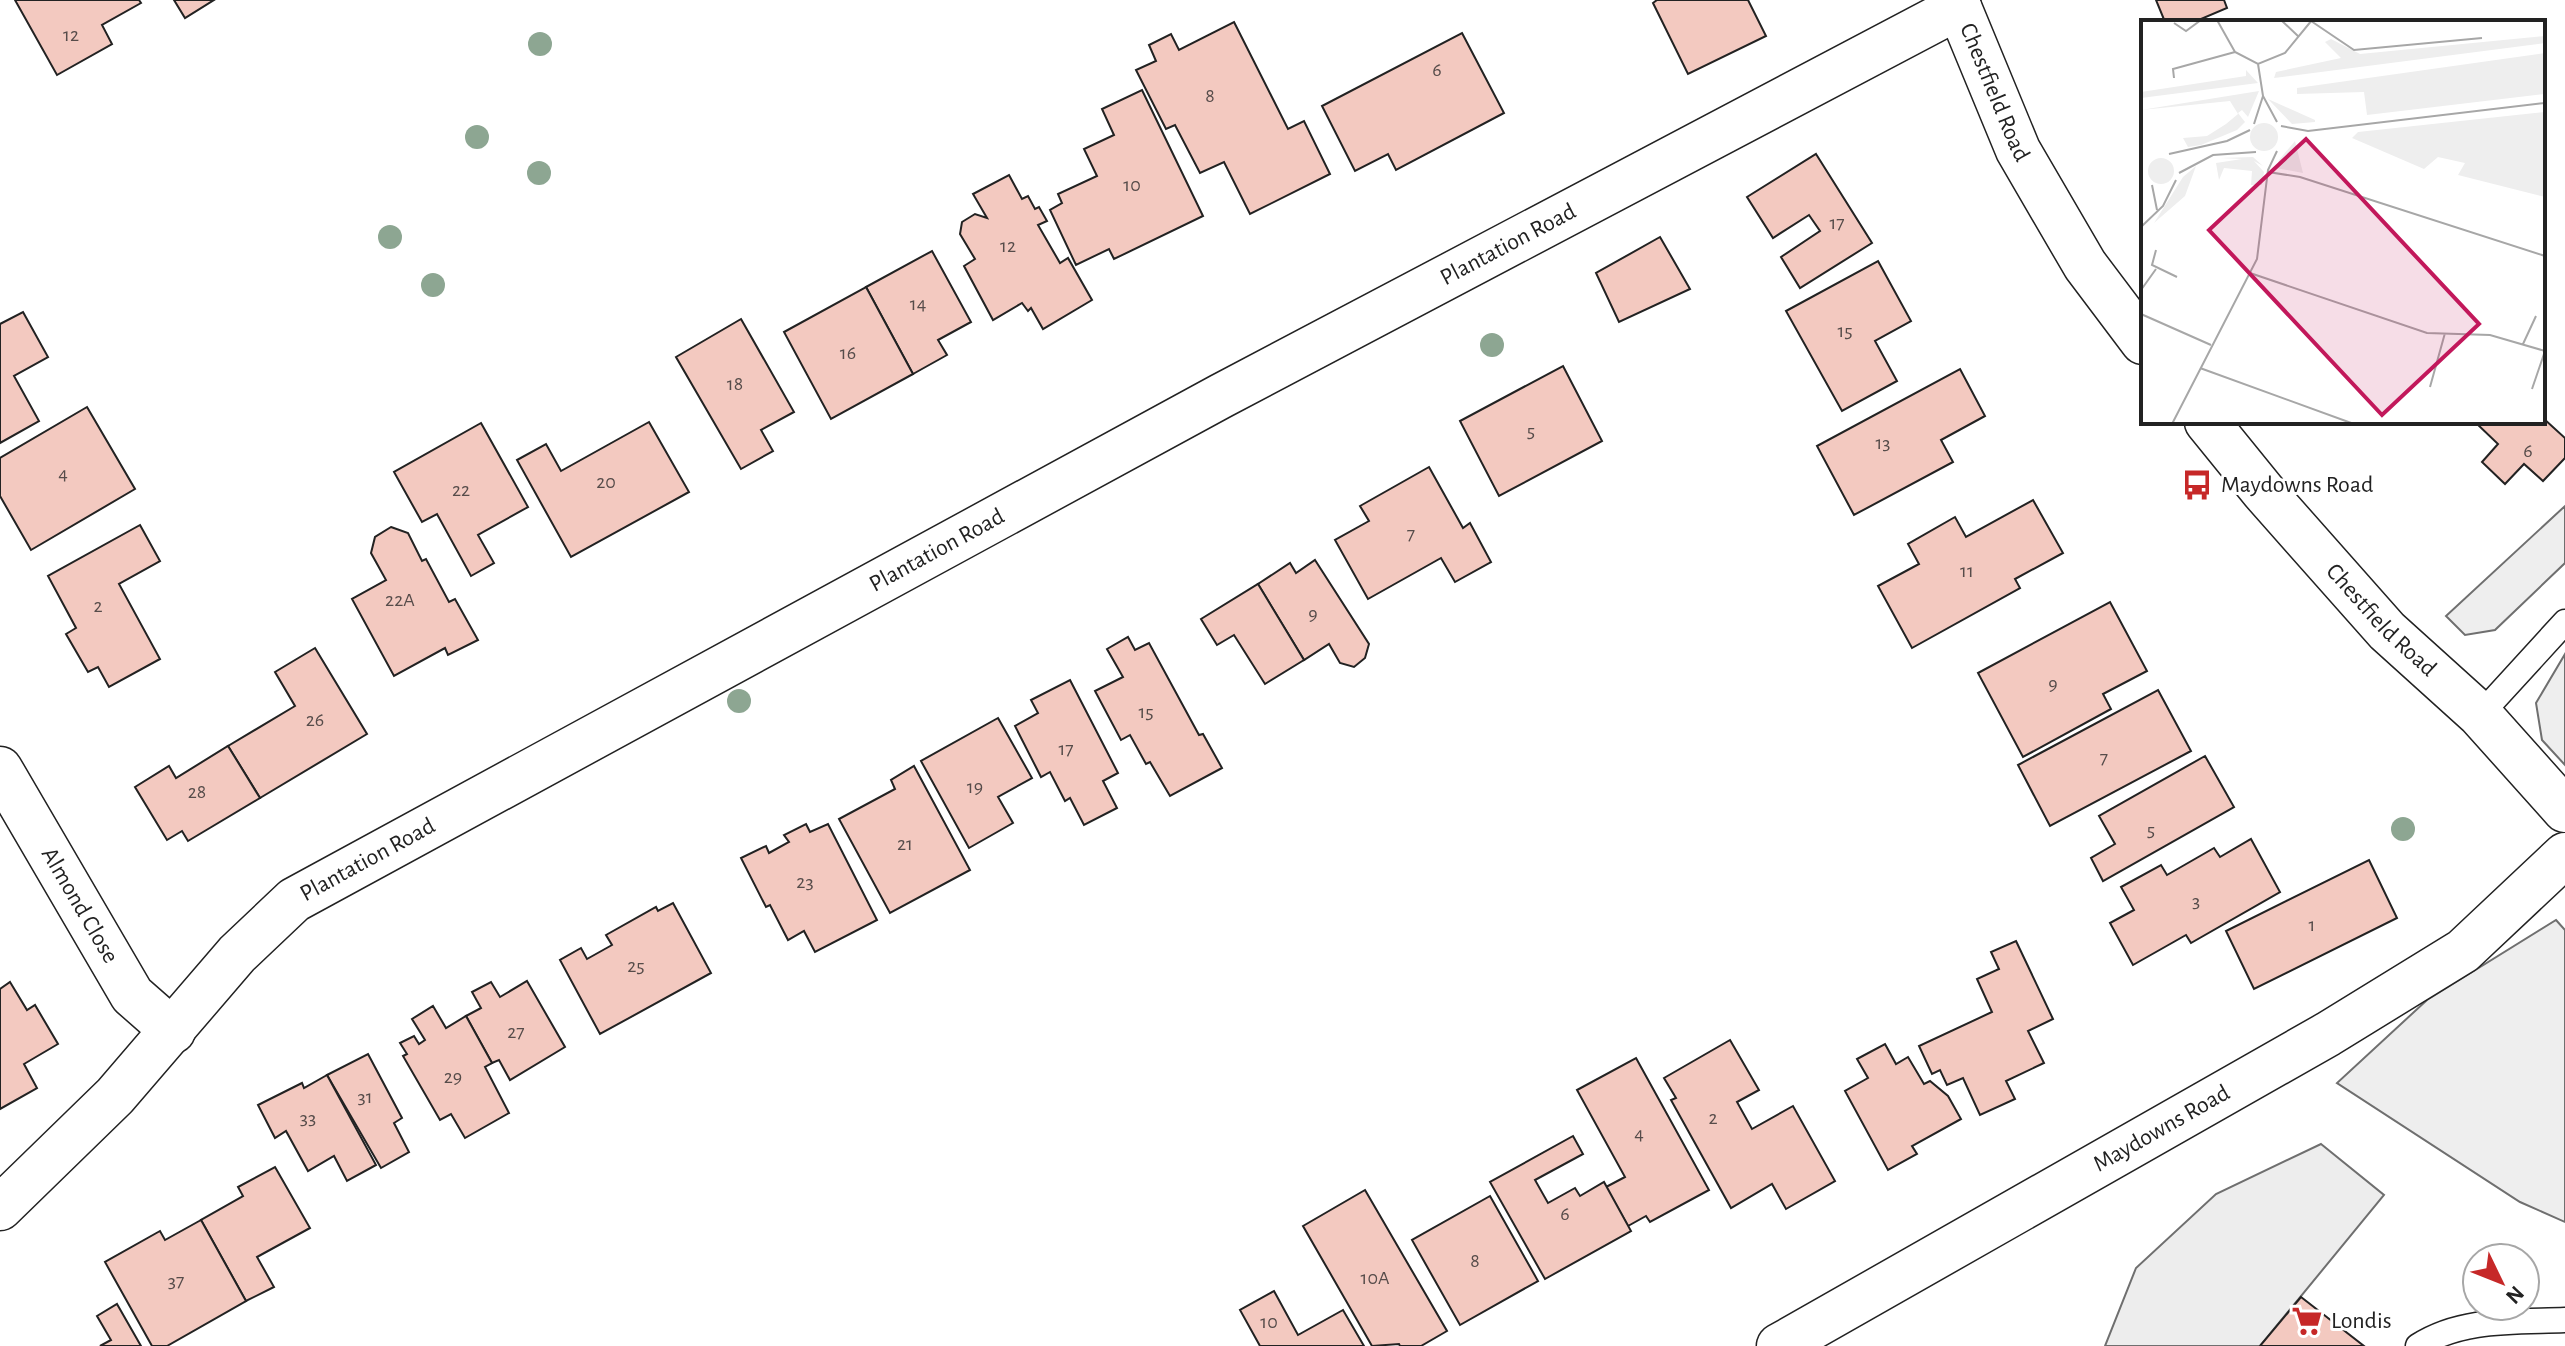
<svg xmlns="http://www.w3.org/2000/svg" width="2565" height="1346" font-family="'Alegreya Sans',sans-serif">
<style>
.green{fill:#eee;stroke:#6f6f6f;stroke-width:2}
.parking{fill:#ededed;stroke:#6f6f6f;stroke-width:2}
.building{fill:#f3c9c0;stroke:#222;stroke-width:2}
.lines{fill:none;stroke-linecap:round;stroke-linejoin:round}
.service-casing{stroke:#222;stroke-width:27}
.minor-casing{stroke:#222;stroke-width:47}
.tertiary-casing{stroke:#222;stroke-width:47}
.service{stroke:#fff;stroke-width:24}
.minor{stroke:#fff;stroke-width:44}
.tertiary{stroke:#fff;stroke-width:44}
.tree{fill:#8da692}
.labels{text-anchor:middle;dominant-baseline:central;stroke-width:6;stroke-linejoin:round;paint-order:stroke}
.number-label{font-size:20px;fill:#564c4a}
.street-label{font-size:24px;fill:#222;stroke:#fff}
.poi-label{font-size:24px;fill:#222;stroke:#fff;text-anchor:start}
.inset-road{fill:none;stroke:#a7a7a7;stroke-width:2}
.view{fill:#c2185b;fill-opacity:0.15;stroke:#c2185b;stroke-width:4}
.inset-edge{fill:none;stroke:#222;stroke-width:4}
</style>
<rect width="100%" height="100%" fill="#fff"/>
<g class="green">
<path d="M 2565,506 L 2565,563 L 2495,630 L 2465,635 L 2446,616 Z"/>
<path d="M 2565,654 L 2565,765 L 2542,740 L 2536,703 Z"/>
<path d="M 2556,920 L 2565,930 L 2565,1222 L 2520,1202 L 2337,1083 L 2427,1000 Z"/>
</g>
<path class="parking" d="M 2321,1144 L 2384,1195 L 2260,1346 L 2105,1346 L 2136,1268 L 2216,1194 Z"/>
<g class="building">
<path d="M 15,0 L 139,0 L 141,3 L 102,25 L 112,44 L 57,75 Z"/>
<path d="M 174,0 L 214,0 L 185,18 Z"/>
<path d="M 1657,0 L 1748,0 L 1766,36 L 1688,74 L 1653,3 Z"/>
<path d="M 2156,0 L 2224,0 L 2227,8 L 2194,22 L 2165,22 Z"/>
<path d="M 1234,22 L 1288,129 L 1304,121 L 1330,174 L 1250,214 L 1224,162 L 1200,173 L 1175,125 L 1166,129 L 1136,70 L 1156,61 L 1149,45 L 1171,34 L 1179,50 Z"/>
<path d="M 1462,33 L 1504,113 L 1396,170 L 1388,154 L 1355,171 L 1322,106 Z"/>
<path d="M 1142,90 L 1203,216 L 1114,259 L 1109,249 L 1076,265 L 1050,210 L 1062,203 L 1058,194 L 1097,176 L 1084,149 L 1114,135 L 1102,109 Z"/>
<path d="M 1816,154 L 1872,243 L 1800,288 L 1781,257 L 1820,231 L 1809,215 L 1773,238 L 1747,197 Z"/>
<path d="M 1009,175 L 1022,199 L 1028,196 L 1035,209 L 1039,207 L 1047,221 L 1038,225 L 1060,263 L 1068,258 L 1092,300 L 1043,329 L 1031,308 L 1028,311 L 1022,303 L 993,320 L 964,266 L 975,259 L 960,234 L 962,222 L 975,214 L 987,218 L 973,194 Z"/>
<path d="M 1660,237 L 1690,289 L 1619,322 L 1596,273 Z"/>
<path d="M 932,251 L 971,322 L 938,340 L 947,355 L 913,374 L 866,287 Z"/>
<path d="M 1878,261 L 1911,321 L 1875,341 L 1897,381 L 1842,411 L 1786,311 Z"/>
<path d="M 866,287 L 913,374 L 831,419 L 784,332 Z"/>
<path d="M 23,312 L 48,357 L 14,376 L 39,421 L 0,443 L 0,324 Z"/>
<path d="M 741,319 L 794,412 L 761,430 L 773,451 L 741,469 L 676,357 Z"/>
<path d="M 1563,366 L 1602,441 L 1499,496 L 1460,421 Z"/>
<path d="M 1960,369 L 1985,416 L 1941,440 L 1953,462 L 1854,515 L 1817,446 Z"/>
<path d="M 87,407 L 135,489 L 31,550 L 0,496 L 0,458 Z"/>
<path d="M 2543,418 L 2565,438 L 2565,458 L 2543,481 L 2524,464 L 2505,484 L 2482,462 L 2498,444 L 2475,422 L 2543,422 Z"/>
<path d="M 649,422 L 689,492 L 571,557 L 517,460 L 546,444 L 561,471 Z"/>
<path d="M 481,423 L 528,507 L 478,535 L 494,563 L 471,576 L 437,514 L 422,522 L 394,472 Z"/>
<path d="M 1429,467 L 1463,528 L 1470,523 L 1491,562 L 1455,582 L 1441,558 L 1368,599 L 1335,540 L 1369,521 L 1360,506 Z"/>
<path d="M 2033,500 L 2063,553 L 2015,579 L 2020,588 L 1912,648 L 1878,586 L 1919,564 L 1908,544 L 1955,517 L 1966,537 Z"/>
<path d="M 140,525 L 160,561 L 119,584 L 160,659 L 109,687 L 98,667 L 88,672 L 66,634 L 76,628 L 48,576 Z"/>
<path d="M 391,527 L 408,533 L 422,561 L 426,559 L 449,602 L 455,599 L 478,640 L 448,655 L 445,648 L 394,676 L 352,599 L 386,580 L 371,553 L 375,537 Z"/>
<path d="M 1315,560 L 1369,644 L 1365,658 L 1354,667 L 1340,663 L 1329,644 L 1304,660 L 1258,584 L 1290,563 L 1296,573 Z"/>
<path d="M 1258,584 L 1304,660 L 1265,684 L 1234,635 L 1217,645 L 1201,619 Z"/>
<path d="M 2110,602 L 2147,671 L 2103,694 L 2111,709 L 2023,757 L 1978,673 Z"/>
<path d="M 1128,637 L 1135,650 L 1149,643 L 1199,735 L 1203,734 L 1222,768 L 1170,796 L 1150,762 L 1146,764 L 1130,735 L 1121,740 L 1095,691 L 1123,677 L 1107,649 Z"/>
<path d="M 315,648 L 367,734 L 260,798 L 228,746 L 295,706 L 275,672 Z"/>
<path d="M 1070,680 L 1118,773 L 1103,781 L 1117,808 L 1084,825 L 1070,798 L 1065,801 L 1050,772 L 1041,777 L 1015,726 L 1038,713 L 1031,700 Z"/>
<path d="M 2158,690 L 2191,751 L 2050,826 L 2018,765 Z"/>
<path d="M 998,718 L 1032,778 L 998,797 L 1013,823 L 969,848 L 921,761 Z"/>
<path d="M 228,746 L 260,798 L 188,841 L 182,831 L 167,840 L 135,787 L 169,766 L 176,778 Z"/>
<path d="M 2205,756 L 2234,807 L 2103,881 L 2091,858 L 2115,844 L 2099,816 Z"/>
<path d="M 914,766 L 970,870 L 890,913 L 839,819 L 895,789 L 891,780 Z"/>
<path d="M 806,824 L 810,832 L 828,824 L 877,920 L 815,952 L 804,931 L 788,940 L 770,905 L 766,907 L 741,858 L 766,846 L 769,853 L 789,842 L 784,835 Z"/>
<path d="M 2251,839 L 2280,892 L 2191,943 L 2186,935 L 2133,965 L 2110,923 L 2134,910 L 2121,887 L 2161,865 L 2167,875 L 2214,848 L 2220,857 Z"/>
<path d="M 2369,860 L 2397,918 L 2254,989 L 2226,931 Z"/>
<path d="M 673,903 L 711,973 L 600,1034 L 560,960 L 581,948 L 587,959 L 612,945 L 606,935 L 656,907 L 658,911 Z"/>
<path d="M 2016,941 L 2053,1019 L 2028,1031 L 2044,1063 L 2006,1081 L 2015,1099 L 1980,1115 L 1963,1078 L 1947,1085 L 1940,1070 L 1932,1074 L 1919,1046 L 1992,1012 L 1977,979 L 1999,969 L 1991,952 Z"/>
<path d="M 527,981 L 565,1047 L 510,1080 L 499,1060 L 492,1063 L 466,1016 L 481,1008 L 472,992 L 491,982 L 500,997 Z"/>
<path d="M 10,982 L 27,1010 L 35,1005 L 58,1044 L 24,1064 L 37,1088 L 0,1109 L 0,989 Z"/>
<path d="M 433,1006 L 446,1028 L 466,1016 L 492,1063 L 485,1067 L 509,1113 L 465,1138 L 451,1114 L 440,1120 L 403,1056 L 407,1054 L 400,1043 L 414,1036 L 419,1044 L 425,1040 L 412,1019 Z"/>
<path d="M 1730,1040 L 1759,1090 L 1737,1102 L 1752,1129 L 1793,1106 L 1835,1181 L 1786,1209 L 1772,1184 L 1731,1208 L 1671,1100 L 1676,1098 L 1664,1078 Z"/>
<path d="M 1885,1044 L 1896,1064 L 1908,1057 L 1924,1084 L 1930,1081 L 1948,1096 L 1961,1119 L 1912,1146 L 1917,1154 L 1888,1170 L 1845,1091 L 1868,1078 L 1857,1059 Z"/>
<path d="M 368,1054 L 402,1118 L 394,1123 L 409,1152 L 381,1168 L 327,1075 Z"/>
<path d="M 1636,1058 L 1709,1190 L 1650,1222 L 1646,1216 L 1628,1226 L 1606,1187 L 1625,1177 L 1577,1090 Z"/>
<path d="M 327,1075 L 376,1165 L 347,1181 L 334,1156 L 308,1171 L 286,1131 L 275,1138 L 258,1105 L 302,1083 L 304,1088 Z"/>
<path d="M 1573,1136 L 1583,1154 L 1535,1180 L 1548,1203 L 1575,1188 L 1580,1196 L 1604,1182 L 1631,1231 L 1545,1279 L 1490,1182 Z"/>
<path d="M 275,1167 L 310,1228 L 257,1257 L 274,1287 L 246,1301 L 201,1220 L 243,1196 L 238,1187 Z"/>
<path d="M 1365,1190 L 1447,1331 L 1421,1346 L 1400,1346 L 1399,1344 L 1372,1346 L 1303,1226 Z"/>
<path d="M 1490,1196 L 1538,1281 L 1460,1325 L 1412,1240 Z"/>
<path d="M 201,1220 L 246,1301 L 167,1346 L 152,1346 L 105,1262 L 160,1231 L 165,1240 Z"/>
<path d="M 1274,1291 L 1298,1335 L 1343,1310 L 1364,1346 L 1260,1346 L 1240,1310 Z"/>
<path d="M 2301,1297 L 2364,1346 L 2260,1346 Z"/>
<path d="M 117,1304 L 141,1346 L 100,1346 L 111,1340 L 97,1316 Z"/>
</g>
<g class="lines">
<g class="service-casing">
<g id="service">
<path d="M 2480,715 L 2565,622"/>
<path d="M 2418,1346 C 2462,1318 2514,1322 2565,1320"/>
</g>
</g>
<g class="minor-casing">
<g id="minor">
<path id="s1" d="M 0,769 L 132,995 L 173,1031"/>
<path id="s2" d="M 0,1208 L 115,1096 L 237,954 L 294,900 L 1221,396 L 1959,7"/>
<path id="s3" d="M 1779,1346 L 2328,1034 L 2463,951 L 2565,855"/>
</g>
</g>
<g class="tertiary-casing">
<g id="tertiary">
<path id="s4" d="M 1956,0 L 2018,150 L 2085,265 L 2143,342"/>
<path id="s5" d="M 2207,422 L 2263,491 L 2387,631 L 2480,715 L 2565,810"/>
</g>
</g>
<use href="#service" class="service"/>
<use href="#minor" class="minor"/>
<use href="#tertiary" class="tertiary"/>
</g>
<g class="tree">
<circle cx="540" cy="44" r="12"/>
<circle cx="477" cy="137" r="12"/>
<circle cx="539" cy="173" r="12"/>
<circle cx="390" cy="237" r="12"/>
<circle cx="433" cy="285" r="12"/>
<circle cx="1492" cy="345" r="12"/>
<circle cx="739" cy="701" r="12"/>
<circle cx="2403" cy="829" r="12"/>
</g>
<defs>
<g id="bus-bare" transform="scale(2.4)"><path d="M-5-6H5V4H4V6H2V4H-2V6H-4V4H-5ZM-3.5-4V0h7V-4ZM-3.5 1.2v1.5H-2V1.2ZM2 1.2v1.5H3.5V1.2Z" fill="#c62828" stroke="#fff" stroke-width="2.5" paint-order="stroke"/></g>
<g id="supermarket-bare" transform="scale(2.4)"><path d="M-6-5.5h2.5l.6 2H6L4.5 2H-2.5L-4.4-4H-6ZM-1.5 3.2a1.3 1.3 0 1 0 .1 0ZM3 3.2a1.3 1.3 0 1 0 .1 0Z" fill="#c62828" stroke="#fff" stroke-width="2.5" paint-order="stroke"/></g>
</defs>
<g fill-rule="evenodd">
<use href="#bus-bare" x="2197" y="485"/>
<use href="#supermarket-bare" x="2307" y="1321"/>
</g>
<g class="labels">
<g class="number-label">
<text x="71" y="35">12</text>
<text x="1437" y="70">6</text>
<text x="1210" y="96">8</text>
<text x="1132" y="185">10</text>
<text x="1837" y="223">17</text>
<text x="1008" y="246">12</text>
<text x="918" y="304">14</text>
<text x="1845" y="331">15</text>
<text x="848" y="353">16</text>
<text x="735" y="384">18</text>
<text x="1531" y="431">5</text>
<text x="1883" y="443">13</text>
<text x="2528" y="451">6</text>
<text x="63" y="474">4</text>
<text x="606" y="482">20</text>
<text x="461" y="490">22</text>
<text x="1411" y="534">7</text>
<text x="1967" y="571">11</text>
<text x="400" y="600">22A</text>
<text x="98" y="606">2</text>
<text x="1313" y="614">9</text>
<text x="2053" y="684">9</text>
<text x="1146" y="712">15</text>
<text x="315" y="720">26</text>
<text x="1066" y="749">17</text>
<text x="2104" y="758">7</text>
<text x="975" y="787">19</text>
<text x="197" y="792">28</text>
<text x="2151" y="830">5</text>
<text x="905" y="844">21</text>
<text x="805" y="882">23</text>
<text x="2196" y="901">3</text>
<text x="2312" y="925">1</text>
<text x="636" y="966">25</text>
<text x="516" y="1032">27</text>
<text x="453" y="1077">29</text>
<text x="365" y="1097">31</text>
<text x="308" y="1118">33</text>
<text x="1713" y="1118">2</text>
<text x="1639" y="1134">4</text>
<text x="1565" y="1214">6</text>
<text x="1475" y="1261">8</text>
<text x="1375" y="1278">10A</text>
<text x="176" y="1281">37</text>
<text x="1269" y="1322">10</text>
</g>
<g class="street-label">
<text stroke="none"><textPath href="#s4" startOffset="100">Chestfield Road</textPath></text>
<text stroke="none"><textPath href="#s2" startOffset="1806">Plantation Road</textPath></text>
<text stroke="none"><textPath href="#s2" startOffset="1158">Plantation Road</textPath></text>
<text stroke="none"><textPath href="#s5" startOffset="264">Chestfield Road</textPath></text>
<text stroke="none"><textPath href="#s2" startOffset="510">Plantation Road</textPath></text>
<text stroke="none"><textPath href="#s1" startOffset="158">Almond Close</textPath></text>
<text stroke="none"><textPath href="#s3" startOffset="440">Maydowns Road</textPath></text>
</g>
<g class="poi-label">
<text x="2221" y="485">Maydowns Road</text>
<text x="2331" y="1321">Londis</text>
</g>
</g>
<g transform="translate(2141 20)">
<rect width="404" height="404" fill="#fff"/>
<path d="M 404,16 L 404,23 L 133,58 L 135,52 L 200,38 L 184,22 L 190,19 L 219,34 ZM 404,33 L 404,74 L 226,95 L 223,72 L 156,74 L 156,68 ZM 105,50 L 117,63 L 0,78 L 0,72 L 105,56 ZM 118,71 L 107,97 L 101,90 L 97,93 L 104,102 L 96,110 L 60,125 L 47,127 L 42,118 L 66,116 L 85,104 L 97,94 L 89,81 L 0,90 ZM 127,79 L 174,100 L 174,102 L 151,104 ZM 404,92 L 404,177 L 317,155 L 324,143 L 297,137 L 283,149 L 211,118 L 217,112 ZM109 117a14 14 0 1 1 28 0a14 14 0 1 1-28 0ZM 154,121 L 162,153 L 135,148 L 138,140 ZM 112,137 L 122,146 L 113,141 L 123,152 L 121,165 L 110,165 L 111,151 L 83,148 L 78,160 L 75,143 L 101,139 L 79,138 ZM7 151a13 13 0 1 1 26 0a13 13 0 1 1-26 0ZM 55,146 L 44,176 L 13,203 L 42,157 Z" fill="#eee"/>
<path class="inset-road" d="M 76,0 L 94,32 L 117,44 L 144,33 L 171,0M 140,0 L 158,17M 170,1 L 213,30 L 341,18M 33,3 L 45,11 L 60,0M 117,44 L 122,76 L 136,102M 33,58 L 32,49 L 94,32M 113,104 L 122,76M 140,106 L 167,111 L 404,83M 28,134 L 86,121 L 109,110M 127,152 L 159,157 L 404,236M 38,153 L 72,135 L 115,132M 11,165 L 16,190M 0,207 L 22,186 L 35,160M 15,230 L 11,245 L 36,257M 109,253 L 286,313 L 349,315 L 404,331 L 391,369M 0,270 L 15,249M 0,294 L 70,325M 382,324 L 395,296M 59,348 L 213,404M 289,367 L 304,313M 31,404 L 116,239 L 127,150 L 136,131"/>
<path class="view" d="M 165,119 L 338,304 L 241,395 L 68,210 Z"/>
<rect width="404" height="404" class="inset-edge"/>
</g>
<g transform="translate(2501 1282) rotate(133)"><circle r="38" fill="#ffffff" stroke="#a7a7a7" stroke-width="2"/>
<path d="M0-6L14 30L0 20L-14 30Z" fill="#c62828"/>
<text y="-12" font-size="22" font-weight="bold" text-anchor="middle" fill="#222222">N</text>
</g>
</svg>
